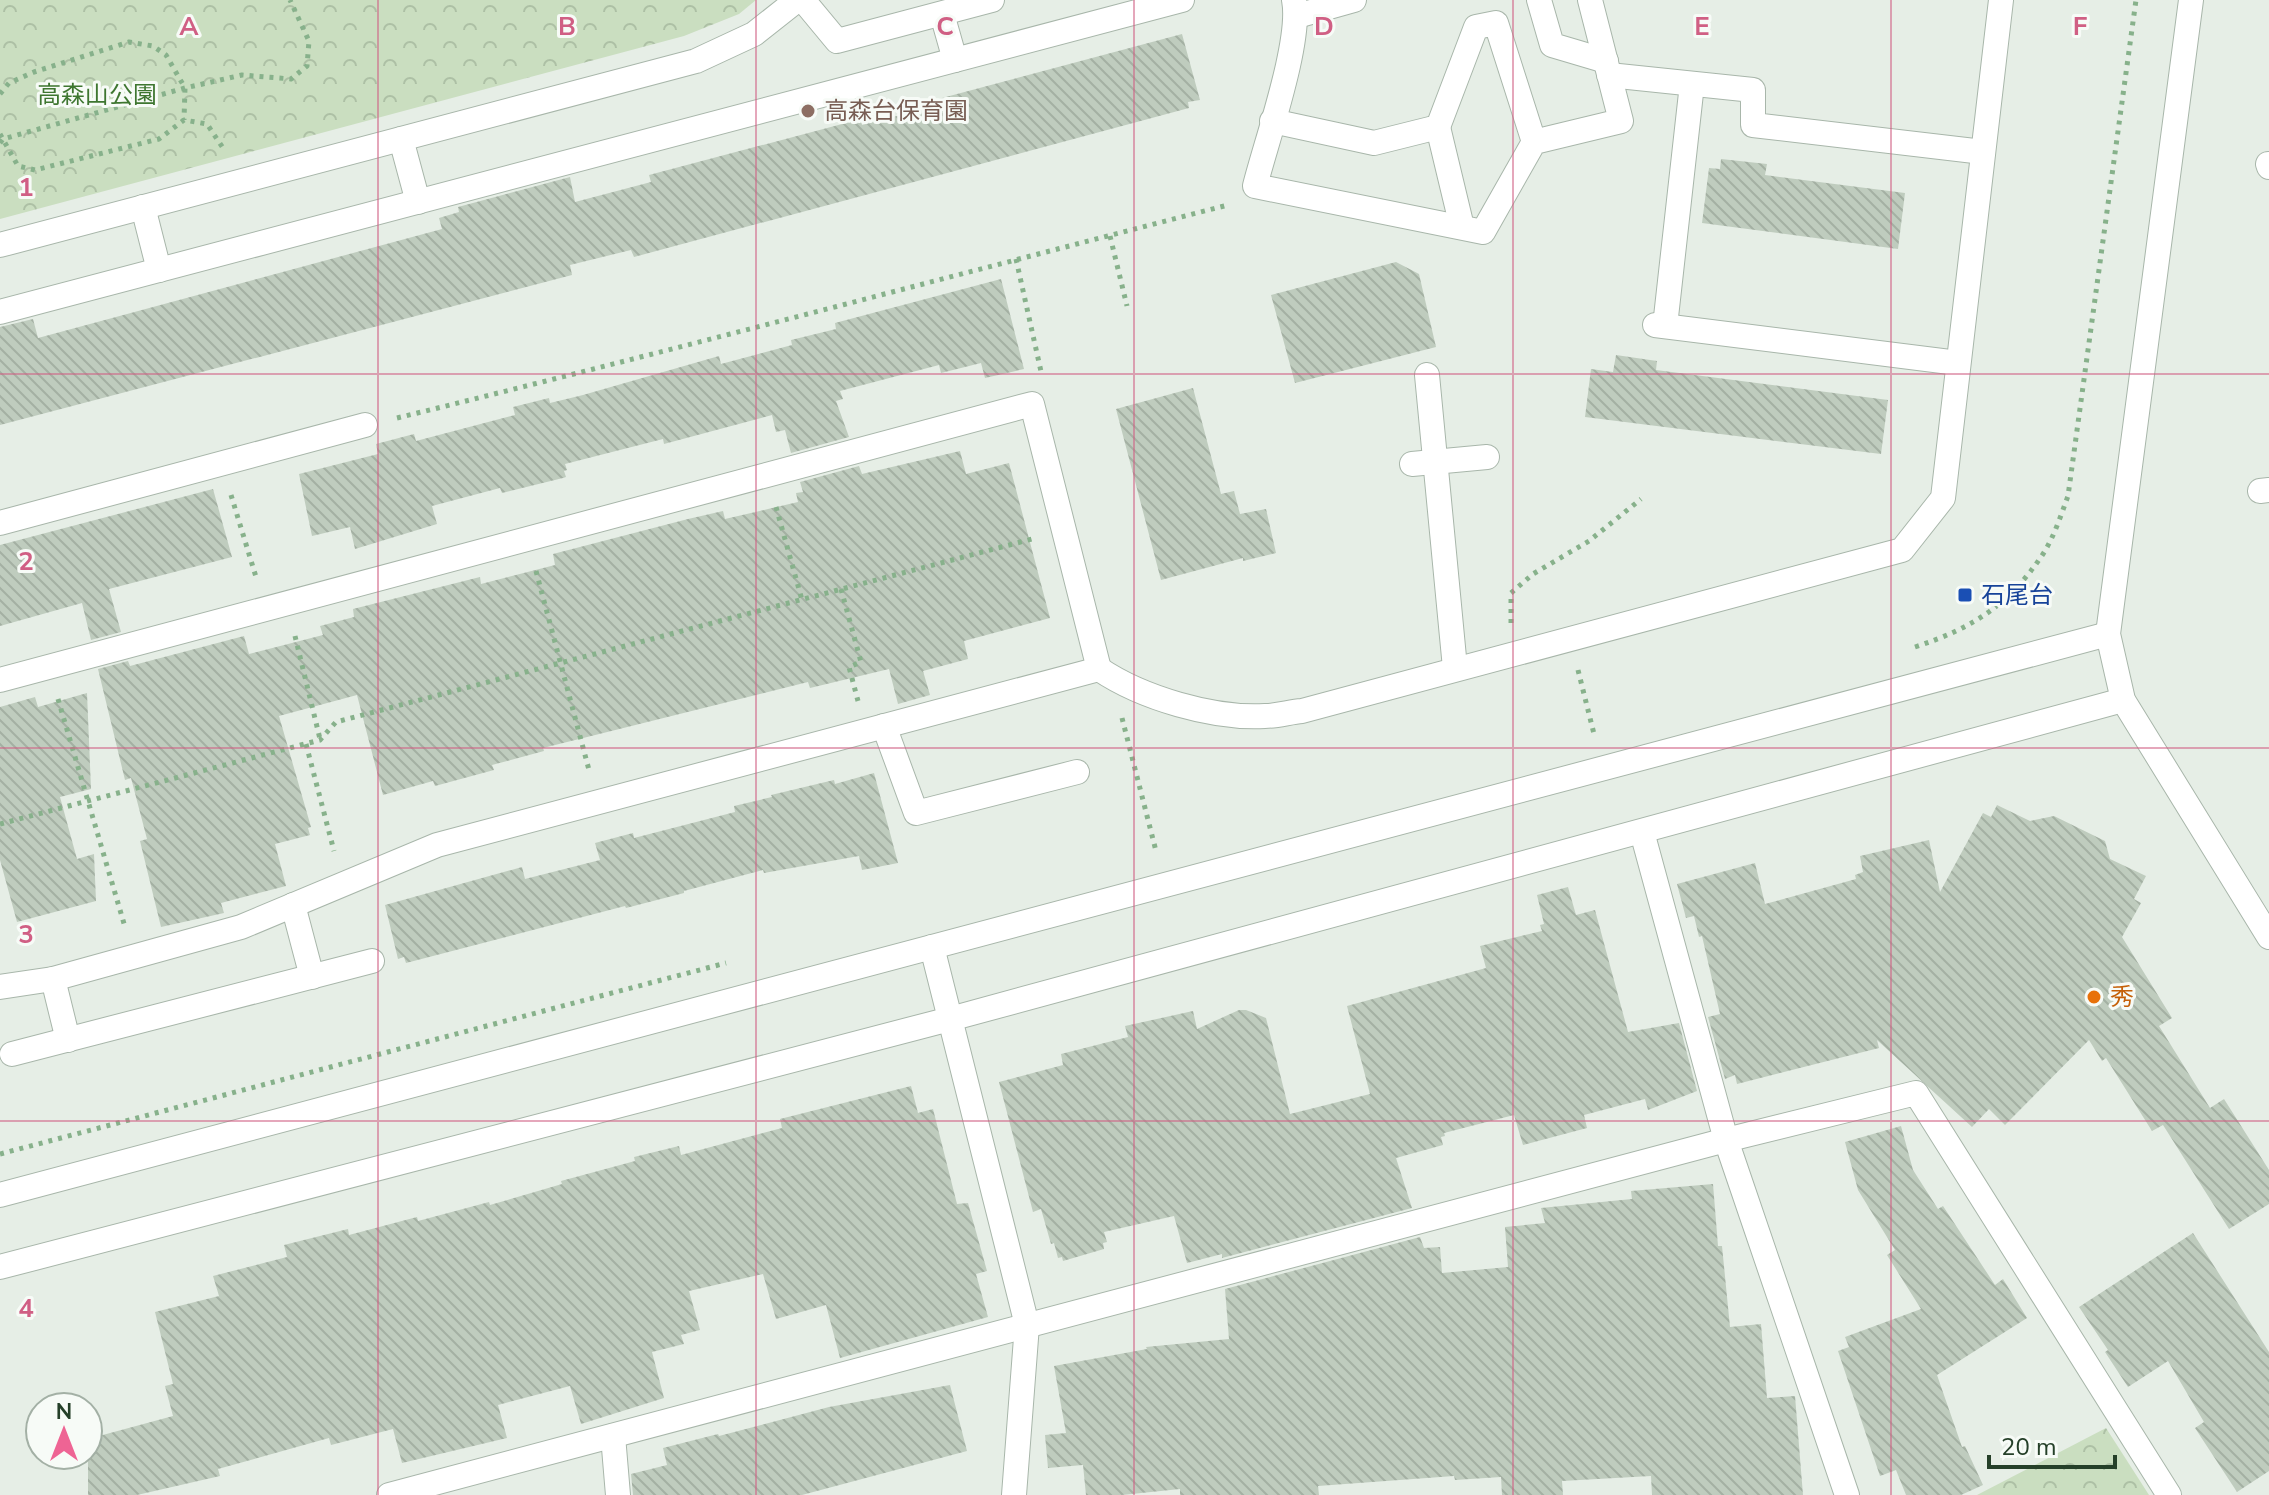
<svg xmlns="http://www.w3.org/2000/svg" width="2269" height="1495" font-family="'Nunito Sans','Noto Sans JP',sans-serif">
<style>
.park{fill:url(#park-crowns)}
.building{fill:url(#building-back-hatch)}
.lines{fill:none;stroke-linecap:round;stroke-linejoin:round}
.minor-casing{stroke:#a8b6aa;stroke-width:26}
.path{stroke:#87b18b;stroke-width:5;stroke-dasharray:4 6;stroke-linecap:butt}
.minor{stroke:#fff;stroke-width:24}
.grid{fill:none;stroke:#d05f84;stroke-width:2;stroke-opacity:0.55}
.education-dot{fill:#8d6e63;stroke:#f7fbf7;stroke-width:3}
.transit-dot{fill:#1a4fb4;stroke:#f7fbf7;stroke-width:3}
.food-dot{fill:#e8710a;stroke:#f7fbf7;stroke-width:3}
.labels{text-anchor:middle;dominant-baseline:central;stroke-width:6;stroke-linejoin:round;paint-order:stroke}
.park-label{font-size:24px;fill:#3e7630;stroke:#f7fbf7}
.education-label{font-size:24px;fill:#785e54;stroke:#f7fbf7;text-anchor:start}
.transit-label{font-size:24px;fill:#164399;stroke:#f7fbf7;text-anchor:start}
.food-label{font-size:24px;fill:#c56008;stroke:#f7fbf7;text-anchor:start}
.grid-label{font-size:26px;text-anchor:middle;font-weight:bold;fill:#d05f84;stroke:#f7fbf7;stroke-width:6;stroke-linejoin:round;paint-order:stroke}
</style>
<defs>
<pattern id="park-crowns" width="20" height="18" patternUnits="userSpaceOnUse" patternTransform="scale(2)"><rect width="20" height="18" fill="#cadec0"/><path d="M2 6a3 3 0 1 1 6 0M12 15a3 3 0 1 1 6 0" fill="none" stroke="#adc0a5"/></pattern>
<pattern id="building-back-hatch" width="6" height="6" patternUnits="userSpaceOnUse" patternTransform="scale(2)"><rect width="6" height="6" fill="#bfccbe"/><path d="M-1 5l2 2M0 0l6 6M5-1l2 2" fill="none" stroke="#a4b0a3"/></pattern>
</defs>
<rect width="100%" height="100%" fill="#e6eee6"/>
<g class="park">
<path d="M 0,0 L 756,0 L 739,14 L 684,36 L 0,219 Z"/>
<path d="M 2106,1428 L 2149,1495 L 1977,1495 Z"/>
</g>
<g class="building">
<path d="M 1182,34 L 1200,100 L 1188,102 L 1189,108 L 634,257 L 631,250 L 570,265 L 572,275 L 0,425 L 0,327 L 33,319 L 38,338 L 442,229 L 439,218 L 459,212 L 458,207 L 570,177 L 575,202 L 651,182 L 649,175 L 861,119 L 862,125 L 928,108 L 927,102 Z"/>
<path d="M 1721,159 L 1767,164 L 1765,175 L 1905,193 L 1898,249 L 1702,223 L 1709,168 L 1720,169 Z"/>
<path d="M 1396,262 L 1419,274 L 1436,347 L 1295,383 L 1271,295 Z"/>
<path d="M 1001,279 L 1024,369 L 985,378 L 981,363 L 941,373 L 939,365 L 840,391 L 843,399 L 836,401 L 849,437 L 791,453 L 785,430 L 776,432 L 772,415 L 664,444 L 663,439 L 565,464 L 567,470 L 564,471 L 566,477 L 563,478 L 502,493 L 500,488 L 432,506 L 437,524 L 355,549 L 350,527 L 312,536 L 299,474 L 378,454 L 376,444 L 414,434 L 416,441 L 515,415 L 513,407 L 549,398 L 550,403 L 583,395 L 719,356 L 721,364 L 792,345 L 791,340 L 836,329 L 835,323 Z"/>
<path d="M 1616,355 L 1657,361 L 1656,370 L 1888,400 L 1881,454 L 1585,417 L 1591,369 L 1613,372 Z"/>
<path d="M 1193,388 L 1221,494 L 1234,491 L 1240,514 L 1266,509 L 1276,553 L 1243,561 L 1243,558 L 1161,580 L 1116,409 Z"/>
<path d="M 960,451 L 966,474 L 1009,463 L 1050,618 L 964,641 L 968,659 L 923,671 L 930,695 L 898,704 L 889,669 L 810,688 L 808,682 L 543,748 L 544,751 L 492,765 L 494,770 L 435,786 L 433,781 L 383,795 L 357,695 L 279,716 L 311,827 L 308,828 L 310,835 L 275,844 L 286,886 L 221,903 L 224,913 L 161,927 L 140,841 L 147,839 L 131,778 L 125,780 L 98,669 L 128,661 L 130,666 L 244,636 L 249,654 L 323,635 L 320,626 L 354,617 L 353,609 L 480,577 L 481,584 L 555,565 L 553,554 L 688,519 L 723,511 L 725,519 L 798,502 L 796,493 L 803,492 L 800,482 L 859,466 L 862,474 Z"/>
<path d="M 213,489 L 232,557 L 109,589 L 121,632 L 91,640 L 82,603 L 0,626 L 0,545 Z"/>
<path d="M 87,693 L 91,789 L 60,797 L 77,859 L 94,854 L 96,901 L 17,922 L 0,860 L 0,707 L 35,697 L 38,707 Z"/>
<path d="M 874,773 L 898,863 L 862,870 L 859,856 L 764,873 L 763,870 L 684,891 L 684,893 L 626,908 L 625,906 L 406,963 L 404,957 L 398,959 L 385,905 L 522,867 L 525,879 L 600,860 L 595,843 L 633,833 L 634,838 L 735,812 L 734,806 L 772,797 L 771,795 L 834,780 L 835,784 Z"/>
<path d="M 1997,805 L 2030,821 L 2054,816 L 2105,841 L 2110,859 L 2146,876 L 2134,899 L 2141,903 L 2122,937 L 2172,1018 L 2159,1026 L 2210,1108 L 2224,1099 L 2269,1170 L 2269,1204 L 2229,1229 L 2163,1125 L 2152,1131 L 2106,1058 L 2102,1061 L 2089,1040 L 2005,1125 L 1989,1109 L 1972,1127 L 1877,1040 L 1879,1048 L 1737,1084 L 1735,1075 L 1725,1079 L 1708,1017 L 1720,1014 L 1702,936 L 1699,937 L 1694,916 L 1686,918 L 1677,884 L 1755,863 L 1765,904 L 1856,879 L 1855,875 L 1863,872 L 1860,856 L 1929,840 L 1940,892 L 1983,813 L 1991,817 Z"/>
<path d="M 1568,887 L 1576,915 L 1595,910 L 1628,1032 L 1679,1023 L 1697,1091 L 1648,1110 L 1645,1099 L 1584,1115 L 1587,1128 L 1523,1145 L 1514,1115 L 1444,1133 L 1445,1136 L 1441,1137 L 1443,1145 L 1396,1158 L 1412,1208 L 1222,1258 L 1222,1254 L 1187,1263 L 1174,1216 L 1104,1232 L 1107,1242 L 1103,1243 L 1104,1249 L 1063,1261 L 1062,1257 L 1058,1258 L 1054,1243 L 1051,1244 L 1041,1209 L 1033,1212 L 999,1082 L 1063,1065 L 1061,1054 L 1128,1037 L 1125,1026 L 1193,1011 L 1197,1029 L 1239,1010 L 1246,1010 L 1266,1018 L 1290,1114 L 1370,1094 L 1347,1006 L 1486,968 L 1480,946 L 1542,931 L 1540,925 L 1544,924 L 1537,895 Z"/>
<path d="M 911,1086 L 918,1113 L 933,1109 L 957,1204 L 968,1203 L 987,1271 L 976,1274 L 988,1317 L 840,1358 L 826,1305 L 776,1319 L 763,1274 L 689,1291 L 700,1330 L 681,1335 L 684,1344 L 652,1352 L 664,1398 L 581,1424 L 570,1386 L 498,1405 L 507,1438 L 402,1463 L 393,1429 L 331,1445 L 329,1438 L 218,1469 L 220,1476 L 137,1495 L 88,1495 L 88,1439 L 173,1416 L 165,1386 L 173,1384 L 155,1312 L 219,1296 L 213,1276 L 287,1257 L 284,1245 L 348,1229 L 349,1235 L 417,1217 L 418,1221 L 489,1202 L 490,1205 L 562,1184 L 561,1181 L 635,1161 L 634,1157 L 679,1146 L 681,1155 L 782,1128 L 780,1119 Z"/>
<path d="M 1901,1126 L 1913,1170 L 1938,1209 L 1943,1206 L 1995,1285 L 2003,1279 L 2027,1318 L 1937,1375 L 1962,1447 L 1965,1446 L 1983,1485 L 1961,1495 L 1906,1495 L 1896,1470 L 1880,1476 L 1838,1351 L 1849,1347 L 1845,1337 L 1921,1309 L 1887,1255 L 1895,1250 L 1858,1190 L 1845,1142 Z"/>
<path d="M 1713,1184 L 1718,1246 L 1722,1246 L 1730,1327 L 1761,1324 L 1767,1398 L 1795,1396 L 1803,1495 L 1652,1495 L 1651,1476 L 1562,1481 L 1563,1495 L 1502,1495 L 1501,1477 L 1455,1480 L 1454,1476 L 1318,1486 L 1319,1495 L 1180,1495 L 1180,1489 L 1122,1495 L 1086,1495 L 1083,1465 L 1048,1468 L 1045,1435 L 1066,1433 L 1054,1366 L 1147,1349 L 1146,1347 L 1229,1339 L 1225,1289 L 1420,1237 L 1424,1248 L 1440,1247 L 1442,1273 L 1508,1267 L 1505,1227 L 1545,1223 L 1541,1208 L 1632,1199 L 1631,1191 Z"/>
<path d="M 2193,1233 L 2269,1352 L 2269,1471 L 2237,1492 L 2195,1428 L 2204,1422 L 2168,1361 L 2128,1387 L 2105,1352 L 2108,1350 L 2079,1307 Z"/>
<path d="M 950,1385 L 967,1451 L 802,1495 L 633,1495 L 631,1474 L 667,1465 L 663,1448 L 718,1434 L 719,1436 L 829,1407 Z"/>
</g>
<g class="lines">
<g class="minor-casing">
<g id="minor">
<path d="M 803,0 L 837,41 L 992,0"/>
<path d="M 1294,0 C 1302,41 1266,142 1255,186 L 1483,232 L 1534,142 L 1621,121 L 1590,0"/>
<path d="M 1539,0 L 1552,45 L 1606,61"/>
<path d="M 2191,0 L 2108,634 L 2123,700 L 2269,937"/>
<path d="M 942,14 L 955,60"/>
<path d="M 1297,16 L 1354,0"/>
<path d="M 1609,75 L 1753,90 L 1753,125 L 1983,152"/>
<path d="M 1272,121 L 1374,143 L 1438,127 L 1476,27 L 1496,23 L 1534,142"/>
<path d="M 1438,127 L 1462,227"/>
<path d="M 401,139 L 418,202"/>
<path d="M 2268,164 L 2269,167"/>
<path d="M 143,207 L 159,270"/>
<path d="M 0,245 L 696,61 L 754,34 L 797,0"/>
<path d="M 0,312 L 1182,0"/>
<path d="M 1655,325 L 1958,363"/>
<path d="M 1665,326 L 1692,84"/>
<path d="M 1427,375 L 1455,668"/>
<path d="M 1412,464 L 1487,457"/>
<path d="M 2260,491 L 2269,490"/>
<path d="M 0,523 L 365,425"/>
<path d="M 0,680 L 1032,404 L 1099,669"/>
<path d="M 884,726 L 916,813 L 1077,772"/>
<path d="M 1642,832 L 1726,1140 L 1847,1495"/>
<path d="M 293,905 L 312,977"/>
<path d="M 932,947 L 1027,1325 L 1014,1495"/>
<path d="M 53,979 L 68,1040"/>
<path d="M 0,987 L 53,979 L 241,927 L 437,845 L 1099,669 C 1142,698 1213,719 1265,716 C 1277,716 1290,712 1302,711 L 1902,550 L 1943,498 L 2001,0"/>
<path d="M 12,1054 L 372,961"/>
<path d="M 0,1195 L 2108,634"/>
<path d="M 0,1267 L 950,1019 L 2123,700"/>
<path d="M 613,1436 L 618,1495"/>
<path d="M 389,1495 L 1726,1140 L 1916,1093 L 2169,1495"/>
</g>
</g>
<g class="path">
<path d="M 0,94 L 9,83 L 34,72 L 129,42 L 153,46 L 166,55 L 185,88 L 184,120"/>
<path d="M 0,134 L 18,166 L 35,170 L 159,139 L 184,120 L 207,124 L 225,151"/>
<path d="M 0,143 L 3,139 L 185,88 L 242,75 L 291,79 L 307,66 L 309,41 L 290,0"/>
<path d="M 1110,236 L 1127,306"/>
<path d="M 1016,259 L 1042,376"/>
<path d="M 397,418 C 675,350 951,276 1228,205"/>
<path d="M 231,495 L 256,577"/>
<path d="M 776,507 L 802,600"/>
<path d="M 536,571 L 589,770"/>
<path d="M 841,589 L 861,662 L 849,667 L 858,701"/>
<path d="M 1511,623 L 1511,593 L 1533,574 L 1589,541 L 1641,499"/>
<path d="M 295,636 L 320,739"/>
<path d="M 1915,647 C 1973,628 2009,605 2043,554 C 2054,537 2061,515 2068,496 L 2136,0"/>
<path d="M 1578,670 L 1594,734"/>
<path d="M 58,699 L 125,927"/>
<path d="M 1122,718 L 1156,851"/>
<path d="M 306,744 L 334,851"/>
<path d="M 0,824 L 320,740 L 336,722 L 1032,539"/>
<path d="M 0,1154 L 726,963"/>
</g>
<use href="#minor" class="minor"/>
</g>
<path class="grid" d="M 378,0 L 378,1495M 756,0 L 756,1495M 1134,0 L 1134,1495M 1513,0 L 1513,1495M 1891,0 L 1891,1495M 0,374 L 2269,374M 0,748 L 2269,748M 0,1121 L 2269,1121"/>
<circle class="education-dot" cx="808" cy="111" r="8"/>
<rect class="transit-dot" x="1957" y="587" width="16" height="16" rx="4"/>
<circle class="food-dot" cx="2094" cy="997" r="8"/>
<g class="labels">
<g class="park-label">
<text x="97" y="95">高森山公園</text>
</g>
<g class="education-label">
<text x="824" y="111">高森台保育園</text>
</g>
<g class="transit-label">
<text x="1981" y="595">石尾台</text>
</g>
<g class="food-label">
<text x="2110" y="997">秀</text>
</g>
</g>
<g class="grid-label">
<text x="189" y="35">A</text>
<text x="567" y="35">B</text>
<text x="945" y="35">C</text>
<text x="1324" y="35">D</text>
<text x="1702" y="35">E</text>
<text x="2080" y="35">F</text>
<text x="26" y="196">1</text>
<text x="26" y="570">2</text>
<text x="26" y="943">3</text>
<text x="26" y="1317">4</text>
</g>
<g transform="translate(64 1431)"><circle r="38" fill="#f7fbf7" stroke="#a3b0a5" stroke-width="2"/>
<path d="M0-6L14 30L0 20L-14 30Z" fill="#ee6494"/>
<text y="-12" font-size="22" font-weight="bold" text-anchor="middle" fill="#254029">N</text>
</g>
<path d="M1989 1455v12h126v-12" fill="none" stroke="#254029" stroke-width="4"/>
<text x="2001" y="1455" font-size="24" fill="#254029" stroke="#f7fbf7" stroke-width="6" paint-order="stroke">20 m</text>
</svg>
